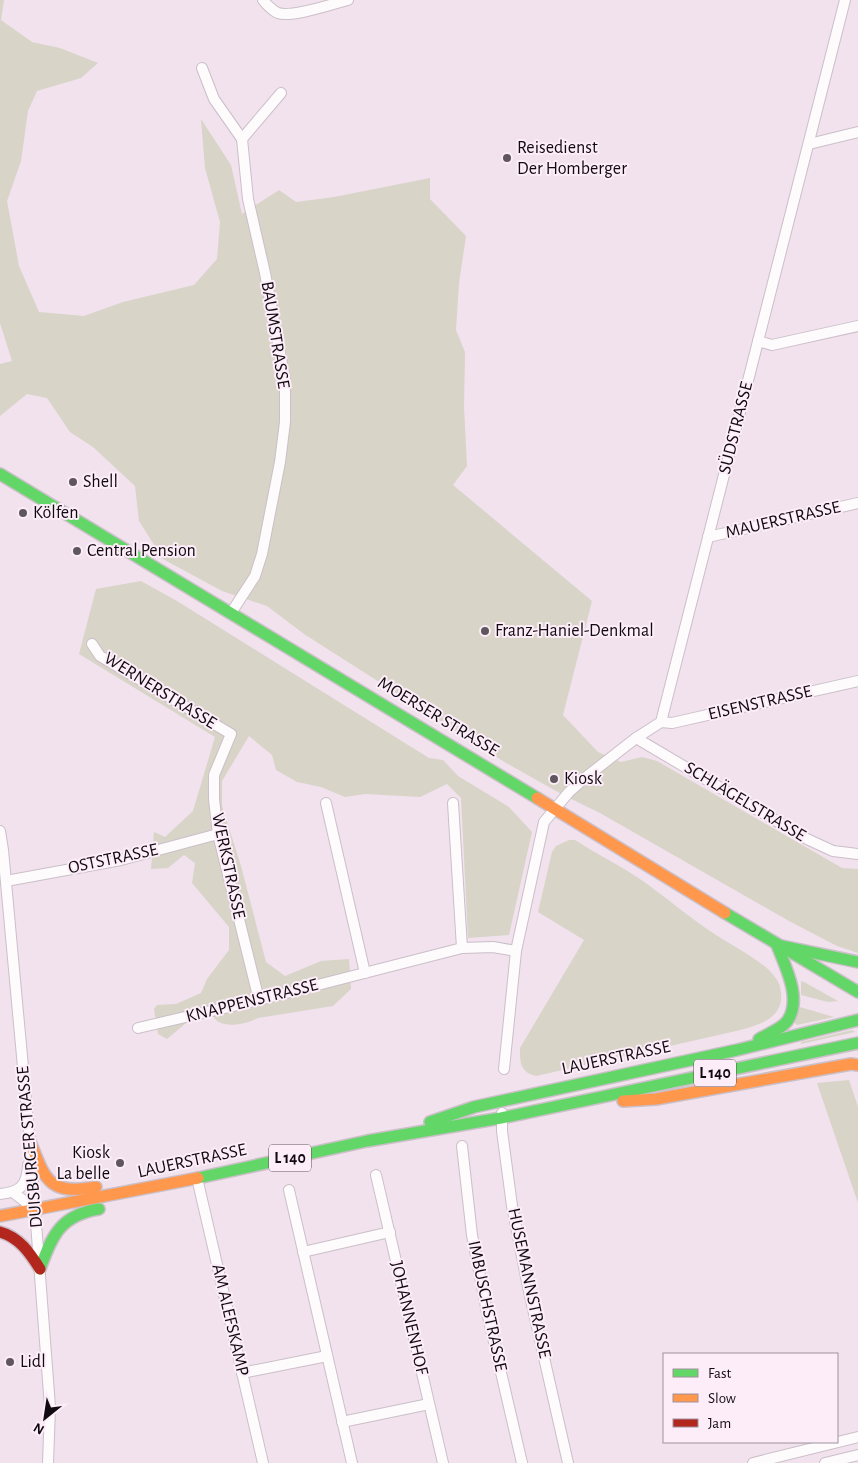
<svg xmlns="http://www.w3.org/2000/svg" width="858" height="1463" font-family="'Alegreya Sans',sans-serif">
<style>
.green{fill:#d8d4c8}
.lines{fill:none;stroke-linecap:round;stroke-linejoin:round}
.street-casing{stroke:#cbbfc8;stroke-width:12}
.fast-casing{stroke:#cbbfc8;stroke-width:14}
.slow-casing{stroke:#cbbfc8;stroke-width:14}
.jam-casing{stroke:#cbbfc8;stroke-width:14}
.street{stroke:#fdfbfc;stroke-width:10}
.fast{stroke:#63d668;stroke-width:11}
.slow{stroke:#ff974d;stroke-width:11}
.jam{stroke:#b3261e;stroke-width:11}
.poi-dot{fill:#60565e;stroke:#fdedf9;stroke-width:2}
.labels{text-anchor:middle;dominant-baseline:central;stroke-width:4;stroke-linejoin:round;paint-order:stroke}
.shield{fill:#fdedf9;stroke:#584e57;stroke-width:1}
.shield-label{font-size:16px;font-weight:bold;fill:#120a11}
.poi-label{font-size:18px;fill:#120a11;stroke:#fdedf9;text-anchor:start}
.street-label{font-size:18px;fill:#120a11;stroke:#fdedf9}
</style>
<rect width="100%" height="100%" fill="#f1e2ee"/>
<g class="green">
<path d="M 0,0 L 4,0 L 1,20 L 32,42 L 60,48 L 98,63 L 81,78 L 37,91 L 28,111 L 21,161 L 7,201 L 19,266 L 39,312 L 84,316 L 123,302 L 194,285 L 217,259 L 220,222 L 205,168 L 201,119 L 231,165 L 242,214 L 279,190 L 296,202 L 334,197 L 430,178 L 430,199 L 466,236 L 459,283 L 456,330 L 465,352 L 464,407 L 467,466 L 453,485 L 592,601 L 563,715 L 598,752 L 621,762 L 642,757 L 657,761 L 842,868 L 858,869 L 858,953 L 837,946 L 789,921 L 600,813 L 565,796 L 506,763 L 304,634 L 267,606 L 222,591 L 163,559 L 139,521 L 135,486 L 93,447 L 70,432 L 47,398 L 27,394 L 0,416 L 0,364 L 12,361 L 0,323 Z"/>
<path d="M 141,581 L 177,601 L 429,758 L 443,760 L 458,776 L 509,807 L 532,832 L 509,935 L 468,938 L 461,798 L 447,784 L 420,797 L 365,794 L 345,797 L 321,787 L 297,782 L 276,770 L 272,755 L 249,736 L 222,781 L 222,806 L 241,866 L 266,962 L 285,976 L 321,961 L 349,959 L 351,989 L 333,1006 L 258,1018 C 248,1023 230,1028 219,1022 C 216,1021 213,1016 211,1013 L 191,1019 L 167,1039 L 158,1034 L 154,1009 L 157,1005 L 176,1004 L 201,993 L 207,979 L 229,950 L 229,927 L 192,883 L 195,863 L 184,855 L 168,868 L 151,869 L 154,832 L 165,837 L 193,811 L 215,737 L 79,654 L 96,589 Z"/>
<path d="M 569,840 L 575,840 C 595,853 617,864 637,877 C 662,894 685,914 710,931 C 729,944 754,956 770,971 C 774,976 779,981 780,987 C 788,1020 755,1026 732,1032 L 536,1076 C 520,1072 520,1062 520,1048 L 584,940 L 538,912 L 552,852 L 556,846 Z"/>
<path d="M 801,981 L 804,982 L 838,1001 L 828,1002 L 801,995 Z"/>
<path d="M 800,1007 L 834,1017 L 797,1025 L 794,1022 Z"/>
<path d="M 852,1030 L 855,1032 L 801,1044 L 801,1042 Z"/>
<path d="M 849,1080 L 858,1107 L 858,1203 L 817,1083 Z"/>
</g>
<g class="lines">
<g class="street-casing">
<g id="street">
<path d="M 263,0 C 266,4 273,11 278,13 C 292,18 332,4 348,0"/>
<path d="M 202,68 L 214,99 L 242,139"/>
<path d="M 809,144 L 858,132"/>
<path d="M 758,341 L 772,345 L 858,326"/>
<path d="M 708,537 L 858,503"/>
<path d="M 231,613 L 255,576 L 262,554 L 280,462 L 285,422 L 285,380 L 265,273 L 248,199 L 242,139 L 281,93"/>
<path d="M 92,644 L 100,656 L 231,734 L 214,775 L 214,799 L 218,834 L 259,1000"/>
<path d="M 661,722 L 672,723 L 858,681"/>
<path d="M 636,738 L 807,839 L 833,851 L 858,854"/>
<path d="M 326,803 L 365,973"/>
<path d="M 453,803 L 462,948"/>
<path d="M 0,831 L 3,850 L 30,1143"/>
<path d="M 6,881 L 121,860 L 218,834"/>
<path d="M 138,1028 L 259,1000 L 462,948 L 493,947 L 516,951"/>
<path d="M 504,1069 L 516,951 L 544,822 L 569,792 L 586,777 L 636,738 L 661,722 L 845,0"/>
<path d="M 502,1113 L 502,1131 L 512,1206 L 528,1287 L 568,1463"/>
<path d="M 462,1146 L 472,1235 L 487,1312 L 522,1463"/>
<path d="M 31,1157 L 50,1407 L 48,1463"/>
<path d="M 376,1175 L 443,1463"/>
<path d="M 197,1178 L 263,1463"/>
<path d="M 289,1190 L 352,1463"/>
<path d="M 14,1193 L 36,1210"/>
<path d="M 0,1194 C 20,1192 27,1186 28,1165"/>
<path d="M 303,1252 L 390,1232"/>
<path d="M 242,1373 L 327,1356"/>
<path d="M 342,1422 L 429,1404"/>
<path d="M 753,1463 L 858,1437"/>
<path d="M 825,1463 L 858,1455"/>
</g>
</g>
<g class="fast-casing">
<g id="fast">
<path d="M 0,474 L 537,798"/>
<path d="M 725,913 L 858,992"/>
<path d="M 777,945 L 858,962"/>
<path d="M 759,1039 C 768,1034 783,1028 788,1020 C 802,998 785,966 777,945"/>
<path d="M 430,1122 L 474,1107 L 737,1050 L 858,1020"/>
<path d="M 198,1178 L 367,1141 L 501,1118 L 858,1043"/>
<path d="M 40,1269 C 52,1235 61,1215 99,1209"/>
</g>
</g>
<g class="slow-casing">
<g id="slow">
<path d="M 537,798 L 725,913"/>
<path d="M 623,1101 L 656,1099 L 851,1064 L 858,1065"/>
<path d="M 29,1139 C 45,1178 47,1196 96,1187"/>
<path d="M 0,1216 L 198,1178"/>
</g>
</g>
<g class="jam-casing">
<path id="jam" d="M 0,1232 C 19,1237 30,1253 40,1269"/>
</g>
<use href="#street" class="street"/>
<use href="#fast" class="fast"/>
<use href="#slow" class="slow"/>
<use href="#jam" class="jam"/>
</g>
<g class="poi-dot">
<circle cx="507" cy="158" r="5"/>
<circle cx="73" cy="482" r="5"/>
<circle cx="23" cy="513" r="5"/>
<circle cx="77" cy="551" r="5"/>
<circle cx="485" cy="631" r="5"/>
<circle cx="554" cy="779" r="5"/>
<circle cx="120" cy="1163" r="5"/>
<circle cx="10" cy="1362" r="5"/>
</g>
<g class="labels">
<g class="shield">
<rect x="694" y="1059.5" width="42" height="27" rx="4"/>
<rect x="269" y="1144.5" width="42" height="27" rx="4"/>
</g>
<g class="shield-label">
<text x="715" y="1073">L 140</text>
<text x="290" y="1158">L 140</text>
</g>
<g class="poi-label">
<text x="517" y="148">Reisedienst<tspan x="517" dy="21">Der Homberger</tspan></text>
<text x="83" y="482">Shell</text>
<text x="33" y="513">Kölfen</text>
<text x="87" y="551">Central Pension</text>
<text x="495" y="631">Franz-Haniel-Denkmal</text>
<text x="564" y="779">Kiosk</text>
<text x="110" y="1153" text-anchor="end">Kiosk<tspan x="110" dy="21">La belle</tspan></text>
<text x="20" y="1362">Lidl</text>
</g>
<g class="street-label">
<text transform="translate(275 335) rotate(81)">BAUMSTRASSE</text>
<text transform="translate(736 428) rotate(-76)">SÜDSTRASSE</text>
<text transform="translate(783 520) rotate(-13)">MAUERSTRASSE</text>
<text transform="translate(160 691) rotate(32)">WERNERSTRASSE</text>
<text transform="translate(760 703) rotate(-13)">EISENSTRASSE</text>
<text transform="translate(438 717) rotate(31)">MOERSER STRASSE</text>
<text transform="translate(745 802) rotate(31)">SCHLÄGELSTRASSE</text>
<text transform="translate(113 859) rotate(-12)">OSTSTRASSE</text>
<text transform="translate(228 866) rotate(78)">WERKSTRASSE</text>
<text transform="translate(252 1001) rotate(-14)">KNAPPENSTRASSE</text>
<text transform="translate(616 1058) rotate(-12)">LAUERSTRASSE</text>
<text transform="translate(30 1147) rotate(-95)">DUISBURGER STRASSE</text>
<text transform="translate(192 1161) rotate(-12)">LAUERSTRASSE</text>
<text transform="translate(529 1283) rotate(78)">HUSEMANNSTRASSE</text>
<text transform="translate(487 1306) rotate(78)">IMBUSCHSTRASSE</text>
<text transform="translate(409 1318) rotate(77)">JOHANNENHOF</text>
<text transform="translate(230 1320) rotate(77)">AM ALEFSKAMP</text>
</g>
</g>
<rect x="663" y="1353" width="175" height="90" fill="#fdedf9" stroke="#9f929c"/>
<rect x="673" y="1369" width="25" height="8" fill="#63d668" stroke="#9f929c"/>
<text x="708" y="1378" font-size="15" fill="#120a11">Fast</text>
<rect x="673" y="1394" width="25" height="8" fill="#ff974d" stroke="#9f929c"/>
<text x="708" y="1403" font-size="15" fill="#120a11">Slow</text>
<rect x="673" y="1419" width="25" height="8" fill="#b3261e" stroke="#9f929c"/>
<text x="708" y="1428" font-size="15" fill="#120a11">Jam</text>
<g transform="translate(45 1418) rotate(210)" stroke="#fdedf9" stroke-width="4" paint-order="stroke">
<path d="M0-4L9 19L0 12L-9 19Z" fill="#120a11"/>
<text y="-8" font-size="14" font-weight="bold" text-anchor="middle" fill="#120a11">N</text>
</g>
</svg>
